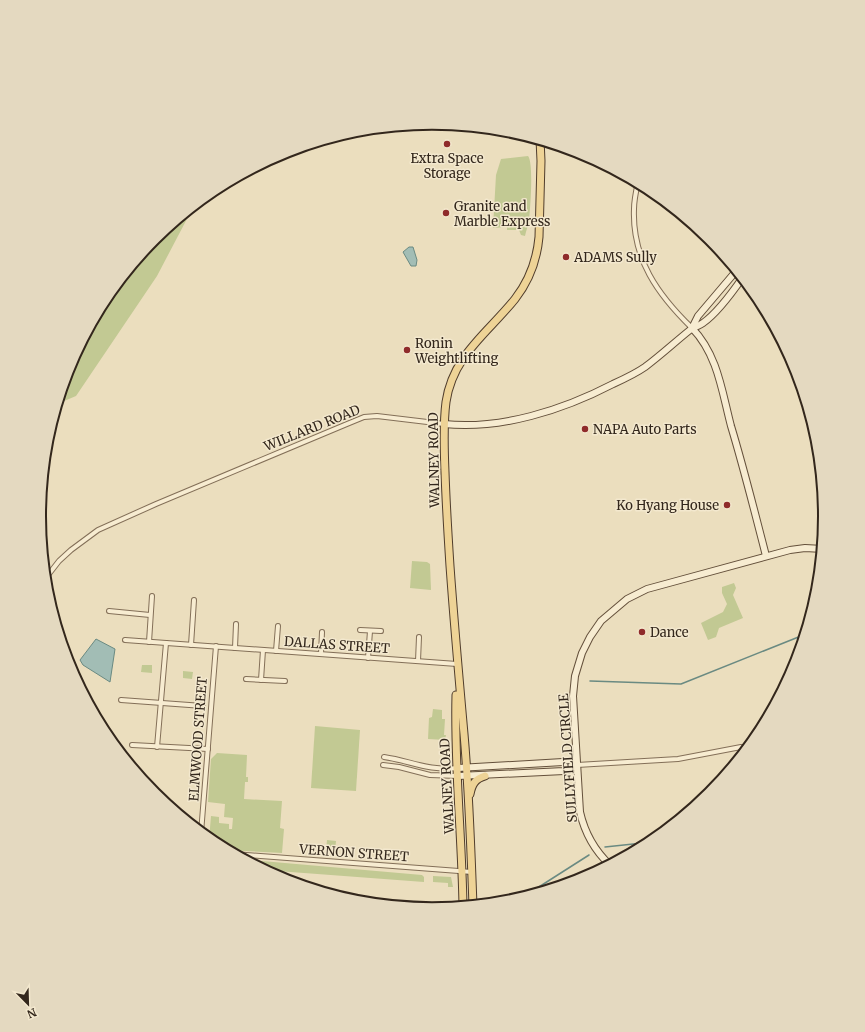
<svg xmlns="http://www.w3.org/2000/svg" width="865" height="1032" font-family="Merriweather,serif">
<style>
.green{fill:#c2c993}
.water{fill:#a2bdb5;stroke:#6a8a82}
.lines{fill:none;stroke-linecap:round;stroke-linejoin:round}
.stream{stroke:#6a8a82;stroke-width:1.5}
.street-casing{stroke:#836f58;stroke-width:6}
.secondary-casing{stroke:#64503b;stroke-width:8}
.primary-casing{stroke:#503d2c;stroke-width:9}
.street{stroke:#f7ecd1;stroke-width:4}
.secondary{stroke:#f7ecd1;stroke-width:6}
.primary{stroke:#eed396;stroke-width:7}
.poi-dot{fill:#8f2b2b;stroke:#f3e8ce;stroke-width:1.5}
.labels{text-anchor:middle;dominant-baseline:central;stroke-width:3;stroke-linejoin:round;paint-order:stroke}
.poi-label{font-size:13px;fill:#33271c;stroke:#f3e8ce;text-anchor:start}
.street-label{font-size:13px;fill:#33271c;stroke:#f3e8ce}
.rim{fill:none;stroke:#33271c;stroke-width:2}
</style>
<rect width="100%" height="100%" fill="#ebdebe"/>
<g class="green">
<path d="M 528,156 C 534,163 530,210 529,221 C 528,226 526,231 525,236 L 521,235 L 519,230 L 507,230 L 507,227 L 493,228 L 496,175 L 501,159 Z"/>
<path d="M 194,205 L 196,209 L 189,215 L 157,276 L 76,396 L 57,404 L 69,365 L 105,297 L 154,238 Z"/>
<path d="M 412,561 L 427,562 L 430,564 L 431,590 L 410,588 Z"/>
<path d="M 734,583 L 736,588 L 733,595 L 743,618 L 719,628 L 716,637 L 708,640 L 701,623 L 723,612 L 727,604 L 722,593 L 722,587 Z"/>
<path d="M 142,665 L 152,665 L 152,673 L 141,672 Z"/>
<path d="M 183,671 L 193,672 L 192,679 L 183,678 Z"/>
<path d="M 433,709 L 442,710 L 442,719 L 445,719 L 444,735 L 446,735 L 445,740 L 428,739 L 429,718 L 432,717 Z"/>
<path d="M 315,726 L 360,730 L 356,791 L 311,788 Z"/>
<path d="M 217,753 L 247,755 L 246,777 L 248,777 L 248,782 L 245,782 L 244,799 L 282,801 L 280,828 L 284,829 L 282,853 L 226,850 L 209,840 L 211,816 L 219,817 L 219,823 L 229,824 L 229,829 L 232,829 L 233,818 L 224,817 L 225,804 L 208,802 L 211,759 Z"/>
<path d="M 327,840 L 336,841 L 335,851 L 326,850 Z"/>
<path d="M 262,861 L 422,875 L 424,877 L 424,882 L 264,870 L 250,862 L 255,863 Z"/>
<path d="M 433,876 L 451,877 L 453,887 L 448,887 L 448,883 L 433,882 Z"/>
</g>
<g class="water">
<path d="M 409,247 L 413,247 L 417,260 L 416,266 L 411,266 L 403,252 Z"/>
<path d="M 96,639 L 115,649 L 110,682 L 83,665 L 80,660 Z"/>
</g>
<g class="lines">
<g class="stream">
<path d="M 590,681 L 681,684 L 806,634"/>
<path d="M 605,847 L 652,842"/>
<path d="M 520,899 L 589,855"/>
</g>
<g class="street-casing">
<g id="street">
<path d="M 638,182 C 636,191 634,200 634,209 C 632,259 658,295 692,328"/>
<path d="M 45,579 L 59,561 L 71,550 L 98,530 L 156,504 L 347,424 L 364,417 L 377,416 L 444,424"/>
<path d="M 109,611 L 150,615"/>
<path d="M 360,630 L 381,631"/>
<path d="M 125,640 L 457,664"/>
<path d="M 149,642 L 152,596"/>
<path d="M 191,645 L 194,600"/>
<path d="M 235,648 L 236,624"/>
<path d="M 276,651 L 278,626"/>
<path d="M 321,654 L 322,632"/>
<path d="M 368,658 L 370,631"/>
<path d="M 418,661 L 419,637"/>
<path d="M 246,679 L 285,681"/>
<path d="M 261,680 L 263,650"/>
<path d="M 121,700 L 203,706"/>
<path d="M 132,745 L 208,749"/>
<path d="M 157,747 L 166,643"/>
<path d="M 384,757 C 411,761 428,771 457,768"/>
<path d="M 383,765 L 399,767 L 430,775 L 458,776"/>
<path d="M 577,765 L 678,759 L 741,747"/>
<path d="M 201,833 L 216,646"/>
<path d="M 234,854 L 472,872"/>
</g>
</g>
<g class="secondary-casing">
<g id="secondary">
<path d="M 692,328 C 718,355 722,392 731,426 C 744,469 755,513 766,556"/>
<path d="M 692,328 L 698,316 L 737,270"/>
<path d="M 444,424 C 501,430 563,410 613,384 C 624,379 635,374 645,367 C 661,355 675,342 690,330 C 694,327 699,326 703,323 C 716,314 734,290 743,277"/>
<path d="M 458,768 L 563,762 L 572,762 L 577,765"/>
<path d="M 458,776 L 564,771 L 571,769 L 577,765"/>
<path d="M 610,865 C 594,850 585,834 580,812 L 573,696 L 575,676 L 582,653 L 590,637 L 601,621 L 627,599 L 647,589 L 790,550 L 805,548 L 823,549"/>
</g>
</g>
<g class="primary-casing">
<g id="primary">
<path d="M 456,695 C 454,765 462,836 463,907"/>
<path d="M 470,794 C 472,784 475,779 485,776"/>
<path d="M 473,906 C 471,848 469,791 464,734 C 459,678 454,622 450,566 C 448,535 446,503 445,472 C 444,448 443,425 446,402 C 453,355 488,333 515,299 C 529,281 537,259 539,237 L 541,161 L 540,139"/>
</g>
</g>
<use href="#street" class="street"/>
<use href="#secondary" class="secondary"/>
<use href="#primary" class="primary"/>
</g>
<g class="poi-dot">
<circle cx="447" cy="144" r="4"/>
<circle cx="446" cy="213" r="4"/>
<circle cx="566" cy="257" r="4"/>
<circle cx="407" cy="350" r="4"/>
<circle cx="585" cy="429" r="4"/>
<circle cx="727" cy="505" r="4"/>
<circle cx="642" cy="632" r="4"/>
</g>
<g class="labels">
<g class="poi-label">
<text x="447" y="158" text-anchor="middle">Extra Space<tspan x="447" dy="15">Storage</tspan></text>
<text x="454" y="206">Granite and<tspan x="454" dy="15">Marble Express</tspan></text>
<text x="574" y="257">ADAMS Sully</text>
<text x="415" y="343">Ronin<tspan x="415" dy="15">Weightlifting</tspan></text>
<text x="593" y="429">NAPA Auto Parts</text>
<text x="719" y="505" text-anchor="end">Ko Hyang House</text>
<text x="650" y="632">Dance</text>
</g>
<g class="street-label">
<text transform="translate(312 428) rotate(-22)">WILLARD ROAD</text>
<text transform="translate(434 460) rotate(-91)">WALNEY ROAD</text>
<text transform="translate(337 645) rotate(4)">DALLAS STREET</text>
<text transform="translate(198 739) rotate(-86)">ELMWOOD STREET</text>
<text transform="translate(568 758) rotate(-94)">SULLYFIELD CIRCLE</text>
<text transform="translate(447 786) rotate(-93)">WALNEY ROAD</text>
<text transform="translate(354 853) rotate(4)">VERNON STREET</text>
</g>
</g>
<path d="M0 0H865V1032H0ZM46 516a386 386 0 1 1 772 0a386 386 0 1 1-772 0Z" fill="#e4d9c0" fill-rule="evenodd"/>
<path class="rim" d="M46 516a386 386 0 1 1 772 0a386 386 0 1 1-772 0Z"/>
<g transform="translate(28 1004) rotate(157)" stroke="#f3e8ce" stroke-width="3" paint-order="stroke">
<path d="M0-3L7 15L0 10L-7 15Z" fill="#33271c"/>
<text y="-6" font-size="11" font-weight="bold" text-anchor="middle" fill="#33271c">N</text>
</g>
</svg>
